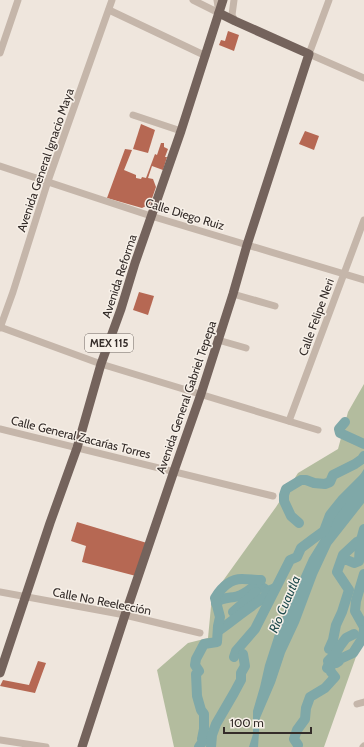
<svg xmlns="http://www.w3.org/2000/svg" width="364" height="747" font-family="Cabin,sans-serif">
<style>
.green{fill:#b3bc9e}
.water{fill:#7fa8a8}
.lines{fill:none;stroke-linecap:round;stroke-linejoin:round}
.river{stroke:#7fa8a8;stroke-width:10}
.building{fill:#b66853}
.minor{stroke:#c5b6aa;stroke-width:7}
.major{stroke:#74635c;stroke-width:9}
.labels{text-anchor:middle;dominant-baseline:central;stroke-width:3;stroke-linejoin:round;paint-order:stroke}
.shield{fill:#f7f0e8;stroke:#6e6762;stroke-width:1}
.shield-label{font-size:11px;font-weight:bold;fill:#342c29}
.street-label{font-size:12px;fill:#342c29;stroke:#f7f0e8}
.water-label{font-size:13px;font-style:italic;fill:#234e50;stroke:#f7f0e8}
</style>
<rect width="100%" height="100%" fill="#efe6dd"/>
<path class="green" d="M 364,384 L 364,640 L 357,654 L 324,747 L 174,747 L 157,670 L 188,643 L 208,638 L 212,596 L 276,507 L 298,473 L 338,449 L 348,412 Z"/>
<path class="water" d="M 364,469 L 364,503 L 331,545 L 317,575 L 299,623 L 285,653 L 275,683 L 260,718 L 258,747 L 249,747 L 253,734 L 253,711 L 260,687 L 265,665 L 275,634 L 309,558 Z"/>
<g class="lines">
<g class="river">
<path d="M 345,422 L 339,429 L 340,433 L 364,444"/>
<path d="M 299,523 L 291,516 L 284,501 L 284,495 L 286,489 L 301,480 L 306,480 L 314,483 L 325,484 L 330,482 L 333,475 L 355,464 L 362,459 L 364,456"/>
<path d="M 342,560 L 347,560 L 354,563 L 359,561 L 360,543 L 363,538"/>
<path d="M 364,574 L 356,601 L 355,611 L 364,627"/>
<path d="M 216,603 C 222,596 233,599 241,595 C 246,593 252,588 257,584 L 268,591 L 275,588"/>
<path d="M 233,612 L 256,592"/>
<path d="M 218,631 C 230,623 240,614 252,606 C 257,601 266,599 268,591"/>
<path d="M 329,649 L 333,640 L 336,625 L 342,612 L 349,590 L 337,572 L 343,555 L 357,542 L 361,540 L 364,529"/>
<path d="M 234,657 L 236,651 L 255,629 L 290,560 L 297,557 L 301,548 L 313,539 L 324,531 L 330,515 L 342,500 L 364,478"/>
<path d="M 327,668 L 329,664 L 336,663 L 339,661 L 340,659 L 353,653 L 362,639 L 364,630"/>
<path d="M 298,745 L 294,739 L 297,730 L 305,719 L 306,708 L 310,697 L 325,688 L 335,677 L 331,672 L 328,661 L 335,654 L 340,646 L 346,638 L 354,634"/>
<path d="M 199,747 L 203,741 L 202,739 L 204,729 L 204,714 L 201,710 L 197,696 L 196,674 L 199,671 L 195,665 L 196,659 L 204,644 L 217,642 L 218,626 L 220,617 L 215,598 C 221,588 229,579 242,579 C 248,579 255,580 261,580"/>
<path d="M 211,747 L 212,735 L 216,724 L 234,693 L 241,680 L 241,673 L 245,666 L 243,654"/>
</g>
</g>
<g class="building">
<path d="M 228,31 L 239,35 L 234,51 L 219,45 L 221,40 L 225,41 Z"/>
<path d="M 141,124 L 155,130 L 148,153 L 133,149 Z"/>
<path d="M 305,131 L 319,136 L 314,150 L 299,144 Z"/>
<path d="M 161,143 L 164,143 L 164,147 L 168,149 L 165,157 L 167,157 L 163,170 L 152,166 L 148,178 L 153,179 L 156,187 L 150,204 L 142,208 L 107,198 L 125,149 L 132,150 L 124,170 L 136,175 L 136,178 L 141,179 L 142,177 L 146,178 L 155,154 L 157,155 Z"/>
<path d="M 139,292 L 154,296 L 148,315 L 133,310 Z"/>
<path d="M 77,522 L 147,543 L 136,576 L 82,562 L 86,546 L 71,541 Z"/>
<path d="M 38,661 L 46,663 L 35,693 L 0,686 L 3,680 L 29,685 Z"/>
</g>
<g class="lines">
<g class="minor">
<path d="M 193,0 L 219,13"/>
<path d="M 217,0 L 219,13"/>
<path d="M 234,0 L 232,15 L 235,21"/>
<path d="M 329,0 L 309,54 L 364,78"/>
<path d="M 109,10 L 206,56"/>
<path d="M 0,53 L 18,0"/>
<path d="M 133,115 L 181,131"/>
<path d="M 0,166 L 151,216 L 364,280"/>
<path d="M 233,294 L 275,306"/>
<path d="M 0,327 L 101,364 L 318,430"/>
<path d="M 0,328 L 13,292 L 48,181 L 112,0"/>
<path d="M 218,340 L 246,348"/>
<path d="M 289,421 L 364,220"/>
<path d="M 0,429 L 273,496"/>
<path d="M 0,592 L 125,615 L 200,633"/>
<path d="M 357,704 L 364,702"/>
<path d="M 0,740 L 46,747"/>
<path d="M 363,747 L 364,746"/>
</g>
<g class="major">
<path d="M 0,673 L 50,523 L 77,448 L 101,364 L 121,309 L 135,263 L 181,131 L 223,0"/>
<path d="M 82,747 L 125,615 L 174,471 L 201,394 L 233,294 L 247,245 L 309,54 L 235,21 L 219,13"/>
</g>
</g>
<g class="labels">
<rect class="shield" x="85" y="334" width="48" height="18" rx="3"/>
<g class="shield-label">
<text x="109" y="343">MEX 115</text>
</g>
<g class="street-label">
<text transform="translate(45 160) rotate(-71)">Avenida General Ignacio Maya</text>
<text transform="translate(185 214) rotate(17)">Calle Diego Ruiz</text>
<text transform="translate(119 276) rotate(-72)">Avenida Reforma</text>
<text transform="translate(316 317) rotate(-70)">Calle Felipe Neri</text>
<text transform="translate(186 397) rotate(-71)">Avenida General Gabriel Tepepa</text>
<text transform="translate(81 437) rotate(14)">Calle General Zacarías Torres</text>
<text transform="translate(102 601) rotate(11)">Calle No Reelección</text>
</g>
<g class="water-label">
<text transform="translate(284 604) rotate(-67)">Río Cuautla</text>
</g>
</g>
<path d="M224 727v6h87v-6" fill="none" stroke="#342c29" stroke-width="2"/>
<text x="230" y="727" font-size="12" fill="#342c29" stroke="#f7f0e8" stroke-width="3" paint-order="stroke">100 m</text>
</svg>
